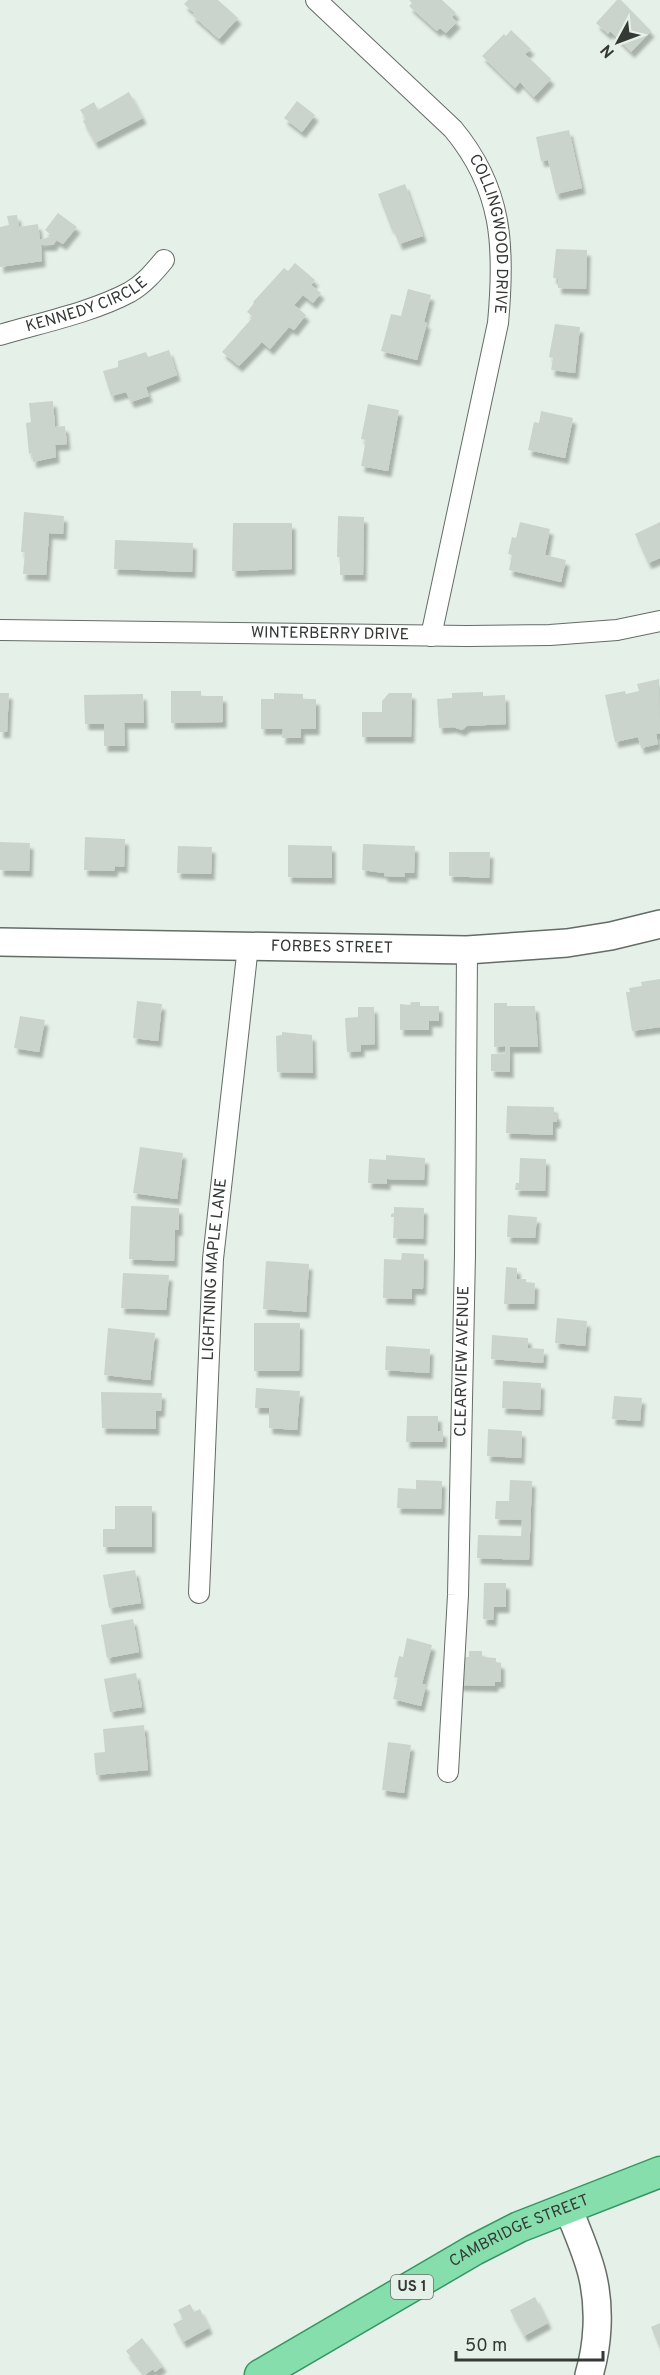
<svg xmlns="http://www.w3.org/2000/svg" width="660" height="2375" font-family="Overpass,sans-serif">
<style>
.building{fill:#cad4cd;filter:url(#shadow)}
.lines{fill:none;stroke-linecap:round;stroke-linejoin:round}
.street-casing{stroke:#636c65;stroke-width:22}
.secondary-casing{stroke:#636c65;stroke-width:30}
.primary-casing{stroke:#369660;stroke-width:33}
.street{stroke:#fff;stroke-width:20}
.secondary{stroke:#fff;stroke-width:27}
.primary{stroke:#86dead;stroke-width:30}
.labels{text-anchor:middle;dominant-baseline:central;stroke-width:6;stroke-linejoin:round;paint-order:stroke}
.shield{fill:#e5f0e8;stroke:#6a706b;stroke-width:1.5}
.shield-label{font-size:15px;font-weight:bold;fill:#353936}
.street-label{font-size:16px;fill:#353936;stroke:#e5f0e8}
</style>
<defs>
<filter id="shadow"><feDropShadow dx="3.5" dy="6" stdDeviation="1.5" flood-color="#0004"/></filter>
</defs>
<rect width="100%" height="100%" fill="#e5f0e8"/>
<g class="building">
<path d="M 188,0 L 218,0 L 238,18 L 219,39 L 192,15 L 194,13 L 184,4 Z"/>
<path d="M 409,0 L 442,0 L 456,13 L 452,17 L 457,22 L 446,33 L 440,28 L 437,31 L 409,6 L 412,3 Z"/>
<path d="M 617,0 L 621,0 L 651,31 L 631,52 L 610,31 L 608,34 L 596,23 Z"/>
<path d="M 511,30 L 531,49 L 525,54 L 551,79 L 534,97 L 520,82 L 515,88 L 482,56 L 504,34 L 506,36 Z"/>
<path d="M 129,92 L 143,118 L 95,143 L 83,121 L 86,119 L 80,110 L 94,102 L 98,110 Z"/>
<path d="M 297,101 L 315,115 L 302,132 L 284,118 Z"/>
<path d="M 569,130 L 582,188 L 556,194 L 548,160 L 541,161 L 536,137 Z"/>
<path d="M 405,184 L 423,236 L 399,244 L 393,228 L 391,228 L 378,194 Z"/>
<path d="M 58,213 L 77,227 L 63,244 L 56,240 L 53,245 L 41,245 L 42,261 L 0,267 L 0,227 L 9,225 L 7,216 L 17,215 L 19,227 L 38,224 L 40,240 L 52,236 L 45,230 Z"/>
<path d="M 556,249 L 587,250 L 586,289 L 558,288 L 558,278 L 553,278 Z"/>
<path d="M 295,263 L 315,280 L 311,285 L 321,293 L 313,303 L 303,295 L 294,305 L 306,315 L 294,330 L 289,327 L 270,349 L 262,342 L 239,366 L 222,352 L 253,317 L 247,312 L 254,303 L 253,302 L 284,268 L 288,271 Z"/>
<path d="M 408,289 L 431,295 L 424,322 L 427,323 L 417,360 L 381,351 L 391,314 L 401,316 Z"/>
<path d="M 555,324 L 580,327 L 575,373 L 551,370 L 553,358 L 549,357 Z"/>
<path d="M 169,350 L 177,375 L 146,387 L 149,396 L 131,402 L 126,392 L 111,396 L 103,371 L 118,367 L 118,361 L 146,352 L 148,357 Z"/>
<path d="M 53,401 L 55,427 L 65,426 L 67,444 L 55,445 L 56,457 L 33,462 L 32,453 L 29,454 L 26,423 L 31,422 L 29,403 Z"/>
<path d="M 368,404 L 399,410 L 388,471 L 361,466 L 366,440 L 361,439 Z"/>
<path d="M 541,411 L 573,418 L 565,458 L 528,450 L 534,422 L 539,423 Z"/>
<path d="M 24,512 L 64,516 L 63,534 L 49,533 L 46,575 L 23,574 L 25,552 L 21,552 Z"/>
<path d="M 338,516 L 364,517 L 363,575 L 340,575 L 340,557 L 337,557 Z"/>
<path d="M 520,522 L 550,529 L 545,555 L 566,560 L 561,582 L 509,570 L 512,555 L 508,554 L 512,537 L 516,538 Z"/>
<path d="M 660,522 L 660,558 L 648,563 L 635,534 Z"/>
<path d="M 233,523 L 292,523 L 292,569 L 232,571 Z"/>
<path d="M 115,540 L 193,543 L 192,572 L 114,569 Z"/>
<path d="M 659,679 L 660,733 L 656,734 L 658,744 L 641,748 L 638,737 L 615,742 L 605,695 L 625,691 L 626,694 L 639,691 L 637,684 Z"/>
<path d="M 171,691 L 201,691 L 201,696 L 223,696 L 223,722 L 171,723 Z"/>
<path d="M 483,692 L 483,696 L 505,695 L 506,724 L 467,726 L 462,730 L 453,727 L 439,728 L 437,699 L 452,698 L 452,693 Z"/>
<path d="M 0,693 L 9,693 L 7,732 L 0,732 Z"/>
<path d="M 274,693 L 303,694 L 303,699 L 316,699 L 316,729 L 301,729 L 301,738 L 282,738 L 283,729 L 261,729 L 261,699 L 274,699 Z"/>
<path d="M 389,693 L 412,693 L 411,737 L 362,737 L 362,712 L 382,712 L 382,701 Z"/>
<path d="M 143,694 L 144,723 L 124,723 L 125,746 L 104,746 L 104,724 L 85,724 L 84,695 Z"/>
<path d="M 85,837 L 125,839 L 124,867 L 115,866 L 114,871 L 84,870 Z"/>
<path d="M 0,842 L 30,843 L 29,871 L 0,870 Z"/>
<path d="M 363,844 L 415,846 L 414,873 L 404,873 L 405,877 L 384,876 L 384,873 L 362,870 Z"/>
<path d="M 288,845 L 332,846 L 332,878 L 288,877 Z"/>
<path d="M 178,846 L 212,847 L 211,874 L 177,873 Z"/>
<path d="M 449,852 L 490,852 L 489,878 L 449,876 Z"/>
<path d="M 660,979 L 660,1027 L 632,1031 L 626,992 L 630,992 L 629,988 L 642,986 L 641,982 Z"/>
<path d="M 137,1001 L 162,1004 L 158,1041 L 133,1038 Z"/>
<path d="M 411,1002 L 420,1002 L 420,1006 L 439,1006 L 439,1021 L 429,1021 L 429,1030 L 400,1030 L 400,1004 L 410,1005 Z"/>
<path d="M 494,1003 L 507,1003 L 507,1006 L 535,1006 L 538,1047 L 510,1047 L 510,1072 L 491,1071 L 491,1054 L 505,1054 L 505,1046 L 494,1047 Z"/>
<path d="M 358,1007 L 374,1007 L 375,1044 L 361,1045 L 361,1051 L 347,1052 L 345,1018 L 358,1017 Z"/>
<path d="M 20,1016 L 45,1020 L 39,1052 L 14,1048 Z"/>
<path d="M 282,1032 L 312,1035 L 313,1073 L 277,1072 L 276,1036 L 282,1035 Z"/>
<path d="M 507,1106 L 554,1107 L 554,1114 L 557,1114 L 557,1122 L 553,1122 L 553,1135 L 506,1133 Z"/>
<path d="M 140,1147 L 183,1153 L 177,1199 L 133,1193 Z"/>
<path d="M 386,1155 L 425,1158 L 424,1180 L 387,1179 L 387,1184 L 368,1183 L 369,1159 L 386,1160 Z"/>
<path d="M 520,1158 L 546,1159 L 545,1191 L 515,1190 L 516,1183 L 519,1183 Z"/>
<path d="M 131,1206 L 179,1208 L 179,1230 L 175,1230 L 174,1261 L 129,1259 Z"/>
<path d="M 394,1207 L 424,1208 L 423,1239 L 393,1238 L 394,1217 L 391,1217 L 391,1214 L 394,1213 Z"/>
<path d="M 508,1215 L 537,1217 L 535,1238 L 507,1237 Z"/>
<path d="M 402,1253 L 424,1254 L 423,1289 L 412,1289 L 412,1299 L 383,1298 L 384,1259 L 401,1260 Z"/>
<path d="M 266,1261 L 309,1264 L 306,1312 L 263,1309 Z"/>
<path d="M 506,1267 L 517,1268 L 517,1279 L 526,1279 L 526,1282 L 535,1283 L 534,1304 L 504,1304 Z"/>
<path d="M 123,1273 L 169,1275 L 166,1310 L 121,1308 Z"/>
<path d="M 557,1318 L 587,1321 L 585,1346 L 555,1343 Z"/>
<path d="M 254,1323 L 300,1323 L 299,1371 L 254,1371 Z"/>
<path d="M 108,1328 L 155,1333 L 150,1380 L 104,1375 Z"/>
<path d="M 492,1335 L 528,1338 L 528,1348 L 544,1349 L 543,1363 L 491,1359 Z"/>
<path d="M 386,1346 L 430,1349 L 429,1373 L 385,1370 Z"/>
<path d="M 503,1381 L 541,1383 L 540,1410 L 502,1408 Z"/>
<path d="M 256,1388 L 300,1391 L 297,1430 L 269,1428 L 269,1408 L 255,1408 Z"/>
<path d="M 101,1392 L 162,1393 L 161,1411 L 156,1411 L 156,1429 L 102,1428 Z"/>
<path d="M 614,1396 L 642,1398 L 640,1421 L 612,1419 Z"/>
<path d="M 407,1416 L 438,1416 L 438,1431 L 443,1431 L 443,1442 L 406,1442 Z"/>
<path d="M 488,1429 L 522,1431 L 521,1458 L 487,1456 Z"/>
<path d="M 416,1480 L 442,1481 L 441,1509 L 397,1508 L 398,1488 L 416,1489 Z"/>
<path d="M 510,1480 L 532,1481 L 529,1560 L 477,1558 L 478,1535 L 521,1536 L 522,1520 L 495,1519 L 496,1501 L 509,1501 Z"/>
<path d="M 115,1506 L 152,1506 L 152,1547 L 103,1547 L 103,1529 L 115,1529 Z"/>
<path d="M 135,1570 L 141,1603 L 109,1608 L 103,1575 Z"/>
<path d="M 484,1583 L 506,1583 L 506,1607 L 494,1607 L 493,1620 L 483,1619 Z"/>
<path d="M 133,1619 L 139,1652 L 107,1658 L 101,1625 Z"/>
<path d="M 407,1638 L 432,1645 L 422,1684 L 426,1685 L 421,1706 L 393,1699 L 398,1678 L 394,1677 L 399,1656 L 403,1657 Z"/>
<path d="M 469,1651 L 482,1651 L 482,1657 L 496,1658 L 496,1662 L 501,1663 L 501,1682 L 495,1682 L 495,1686 L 459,1685 L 460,1657 L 469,1657 Z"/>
<path d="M 136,1673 L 142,1707 L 110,1712 L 104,1679 Z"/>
<path d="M 144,1725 L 148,1770 L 96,1775 L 94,1753 L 105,1752 L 103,1729 Z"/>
<path d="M 388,1742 L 411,1745 L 404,1793 L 382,1790 Z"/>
<path d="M 535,2297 L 548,2323 L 524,2336 L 510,2310 Z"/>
<path d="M 190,2304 L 194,2312 L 200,2309 L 209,2328 L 183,2342 L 173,2324 L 183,2319 L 178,2310 Z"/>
<path d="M 660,2323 L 660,2349 L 651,2327 Z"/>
<path d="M 142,2338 L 163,2366 L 155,2372 L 153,2369 L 145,2375 L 126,2351 Z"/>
</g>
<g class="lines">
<g class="street-casing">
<g id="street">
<path id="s1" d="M 316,0 L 453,129 C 503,189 505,247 498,323 L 431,636"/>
<path id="s2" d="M 0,335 C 40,323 93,312 130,292 C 144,284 154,272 164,260"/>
<path id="s3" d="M 0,630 L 467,636 L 550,635 L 617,630 L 660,621"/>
<path id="s4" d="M 199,1593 L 213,1259 L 248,946"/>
<path id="s5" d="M 448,1772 L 458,1595 L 465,1254 L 467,950"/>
</g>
</g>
<g class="secondary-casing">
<g id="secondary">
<path id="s6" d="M 0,942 L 467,950 L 567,943 L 611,936 L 660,924"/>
<path d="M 568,2207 C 576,2230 588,2254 593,2278 C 600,2309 598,2345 589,2375"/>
</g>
</g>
<g class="primary-casing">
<g id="primary">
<path id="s7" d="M 260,2375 L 474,2250 L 519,2227 L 660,2172"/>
</g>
</g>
<use href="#street" class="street"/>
<use href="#secondary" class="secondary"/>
<use href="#primary" class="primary"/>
</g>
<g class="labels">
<rect class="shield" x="391" y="2275" width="42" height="24" rx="4.5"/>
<g class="shield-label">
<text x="412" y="2287">US 1</text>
</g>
<g class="street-label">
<text stroke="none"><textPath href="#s1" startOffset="303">COLLINGWOOD DRIVE</textPath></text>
<text stroke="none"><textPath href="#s2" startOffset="92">KENNEDY CIRCLE</textPath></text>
<text stroke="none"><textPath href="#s3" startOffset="330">WINTERBERRY DRIVE</textPath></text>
<text stroke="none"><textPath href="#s6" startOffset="332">FORBES STREET</textPath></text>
<text stroke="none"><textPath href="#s4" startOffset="324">LIGHTNING MAPLE LANE</textPath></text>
<text stroke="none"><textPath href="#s5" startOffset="411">CLEARVIEW AVENUE</textPath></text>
<text stroke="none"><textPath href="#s7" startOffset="297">CAMBRIDGE STREET</textPath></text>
</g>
</g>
<g transform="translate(618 42) rotate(229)" stroke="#e5f0e8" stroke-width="4.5" paint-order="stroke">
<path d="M0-4.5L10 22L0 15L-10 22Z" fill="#353936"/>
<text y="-9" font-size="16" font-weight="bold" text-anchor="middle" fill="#353936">N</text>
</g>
<path d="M456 2351v9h147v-9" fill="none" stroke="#353936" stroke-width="3"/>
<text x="465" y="2351" font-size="18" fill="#353936" stroke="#e5f0e8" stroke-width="4.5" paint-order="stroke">50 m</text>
</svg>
